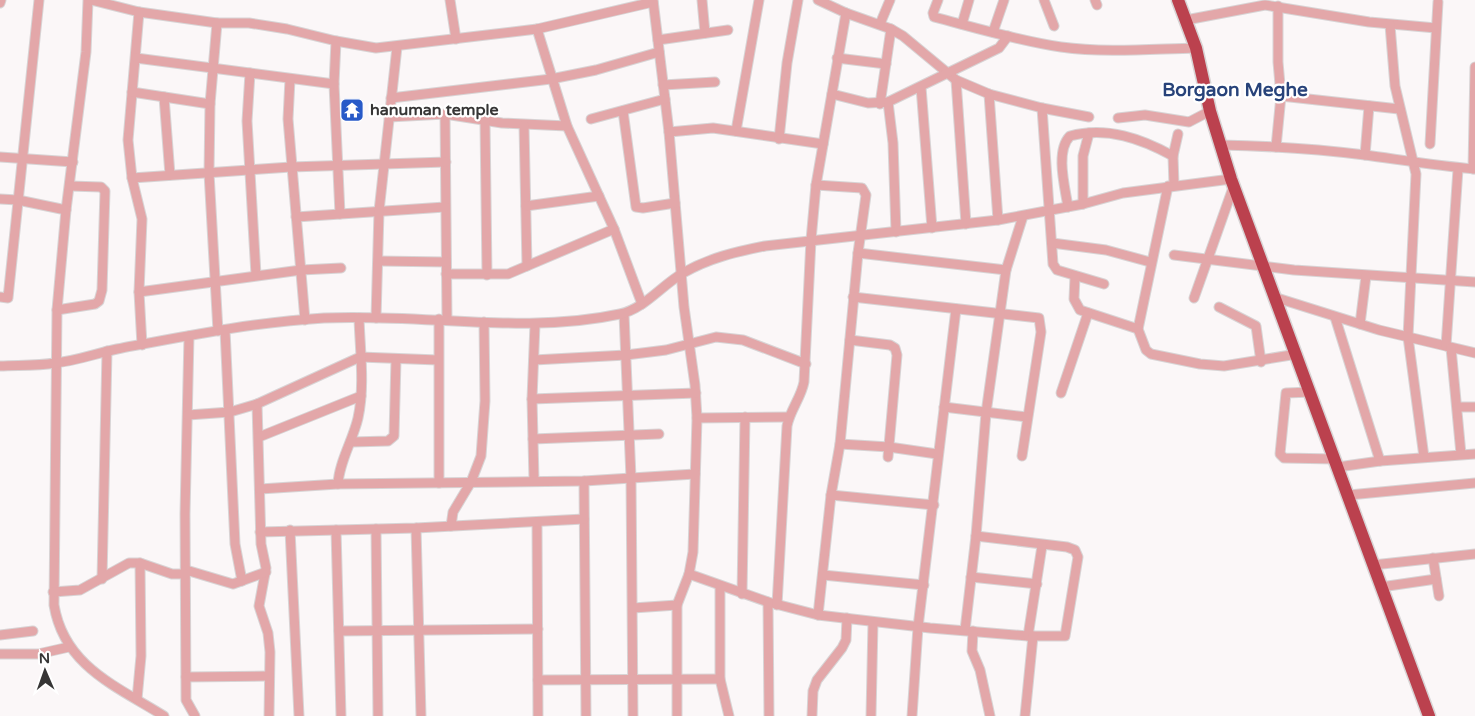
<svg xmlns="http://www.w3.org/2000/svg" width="1475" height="716" font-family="'Varela Round',sans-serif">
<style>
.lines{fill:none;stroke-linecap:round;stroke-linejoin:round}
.minor-casing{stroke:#d8d4d5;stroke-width:11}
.highway-casing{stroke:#d8d4d5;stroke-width:15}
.minor{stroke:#e3a7a9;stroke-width:9}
.highway{stroke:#bb414e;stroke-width:12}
.labels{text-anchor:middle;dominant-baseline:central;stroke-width:4.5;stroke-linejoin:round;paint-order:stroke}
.poi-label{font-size:16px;font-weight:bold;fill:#363535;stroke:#fff;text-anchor:start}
.quarter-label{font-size:19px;font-weight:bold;fill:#28437a;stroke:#fff}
</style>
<rect width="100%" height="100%" fill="#fbf7f8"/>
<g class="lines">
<g class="minor-casing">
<g id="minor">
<path d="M 88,0 L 86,52 L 66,210 L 57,310 L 54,605 C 64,666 116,686 164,716"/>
<path d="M 91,0 L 139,12 L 217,23 L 249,23 L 287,29 L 336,41 L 376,48 L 537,29 L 653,2"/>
<path d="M 450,0 L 456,39"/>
<path d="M 653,0 L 669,132 L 684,307 L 695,385 L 697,418 L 693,552 L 689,574 L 677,605 L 677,716"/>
<path d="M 702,0 L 705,33"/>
<path d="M 818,0 L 846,13 L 891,29 L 903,36 L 956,80 L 989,94 L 1042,108 L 1089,117"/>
<path d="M 938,0 L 933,13 L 934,17 C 976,28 1019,41 1061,47 C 1105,53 1151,49 1196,48"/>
<path d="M 1044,0 L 1054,26"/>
<path d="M 1095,0 L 1097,5"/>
<path d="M 0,3 L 1,0"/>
<path d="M 139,12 L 128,140 L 132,178 L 142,219 L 139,292 L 142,345"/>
<path d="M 1186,20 L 1265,5 L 1369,22 L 1436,28"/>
<path d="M 217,23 L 210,104 L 209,173 L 218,331"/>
<path d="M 880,24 L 890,0"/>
<path d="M 962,24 L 969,0"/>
<path d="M 1390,25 L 1395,86 L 1416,174 L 1408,337 L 1424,457"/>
<path d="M 537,29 L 567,126 L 614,229 L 642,304"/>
<path d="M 993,32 L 1004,0"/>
<path d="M 658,40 L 728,30"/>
<path d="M 336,41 L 334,84 L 340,214"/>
<path d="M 136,58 L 334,84"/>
<path d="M 837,58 L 886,64"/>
<path d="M 250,73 L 247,121 L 256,275"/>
<path d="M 290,79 L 288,119 L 305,320"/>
<path d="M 956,80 L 966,224"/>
<path d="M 663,85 L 715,82"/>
<path d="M 921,87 L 932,228"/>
<path d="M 132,92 L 210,104"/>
<path d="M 832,94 L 868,103 L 888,102 L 999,48 L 1008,36"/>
<path d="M 989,94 L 998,220"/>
<path d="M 1281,96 L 1399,109"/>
<path d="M 164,97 L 170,175"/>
<path d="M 391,98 L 551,79 L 596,70 L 659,52"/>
<path d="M 888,102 L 893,143 L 896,232"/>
<path d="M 880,104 L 891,29"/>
<path d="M 1042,108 L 1053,264 L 1057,270 L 1104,284"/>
<path d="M 623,111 L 636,207 L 643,208 L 675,203"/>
<path d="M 445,114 L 447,319"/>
<path d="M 389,117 L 445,114 L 502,123 L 567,126"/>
<path d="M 1118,118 L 1145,115 L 1189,122 L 1210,111"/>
<path d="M 591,119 L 665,99"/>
<path d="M 485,122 L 487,275"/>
<path d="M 524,125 L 527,266"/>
<path d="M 736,131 L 759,0"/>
<path d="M 669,132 L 713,128 L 823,144"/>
<path d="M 779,139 L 787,63 L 798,0"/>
<path d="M 1430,144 L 1438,2"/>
<path d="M 1221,145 C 1269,146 1317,149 1365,155 C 1402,160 1438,166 1475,169"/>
<path d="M 1276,147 L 1281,96 L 1278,62 L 1278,6"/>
<path d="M 1365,155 L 1369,106"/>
<path d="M 0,157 L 73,162"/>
<path d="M 1473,169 L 1475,67"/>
<path d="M 132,178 L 291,167 L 446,162"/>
<path d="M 816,185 L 862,188 L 866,195 L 858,253 L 840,444 L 831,495 L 818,615"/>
<path d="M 1174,185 L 1173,156 L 1178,134"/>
<path d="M 1168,186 L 1138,329 L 1146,350 L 1151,354 L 1200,364 L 1224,366 L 1297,354"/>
<path d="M 0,199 L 18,200 L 66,210"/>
<path d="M 1083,204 L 1083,156 L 1089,133"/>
<path d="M 526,206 L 599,196"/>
<path d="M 1068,207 C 1065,187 1055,151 1070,136 C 1107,126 1142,139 1173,156"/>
<path d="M 296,217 L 445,207"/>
<path d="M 1052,243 L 1106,250 L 1150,262"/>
<path d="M 858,253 L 1006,270"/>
<path d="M 1174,255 L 1294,270 L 1475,282"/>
<path d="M 379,261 L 446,262"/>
<path d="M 446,274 L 508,274 L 614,229"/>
<path d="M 1075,276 L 1074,299 L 1080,310 L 1138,329"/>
<path d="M 139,292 L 301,270 L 341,268"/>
<path d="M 0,297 L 8,298 L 39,0"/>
<path d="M 853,297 L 1039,318 L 1041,332 L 1022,456"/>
<path d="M 1194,298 L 1234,185"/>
<path d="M 1277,298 L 1379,330 L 1475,353"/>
<path d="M 1219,307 L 1256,326 L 1261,362"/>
<path d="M 57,310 L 95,304 L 99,301 L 102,290 L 105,191 L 101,187 L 70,186"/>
<path d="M 624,314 L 631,478 L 633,716"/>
<path d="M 1335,317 L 1380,461"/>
<path d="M 376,318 L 379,211 L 397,47"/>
<path d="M 1360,324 L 1366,276"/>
<path d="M 225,330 L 235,544 L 242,581"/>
<path d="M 189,336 L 185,514 L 186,700 L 195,716"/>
<path d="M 850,340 L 890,345 L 895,348 L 897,355 L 888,457"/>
<path d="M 1446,346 L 1458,169"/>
<path d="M 1451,348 L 1461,454"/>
<path d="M 534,360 L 626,355 L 666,350 L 716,337 L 743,340 L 806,364"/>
<path d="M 0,366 C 18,365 37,366 55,363 C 76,361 97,353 117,349 C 186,336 255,322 324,318 C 423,313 523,335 620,314 C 644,309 662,285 683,273 C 709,258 735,252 765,246 L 998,220 L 1083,204 L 1123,193 L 1231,179"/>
<path d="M 1311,392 L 1286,393 L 1280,454 L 1284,458 L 1335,459"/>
<path d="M 1061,393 L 1088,313"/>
<path d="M 532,399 L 696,393"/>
<path d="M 257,404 L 261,544 L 266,568 L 259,606 L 268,633 L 270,652 L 269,716"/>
<path d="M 944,407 L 1027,417"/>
<path d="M 1458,407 L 1475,407"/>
<path d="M 188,415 L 230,412 L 257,404 L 360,357 L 438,360"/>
<path d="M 697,418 L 789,417"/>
<path d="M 259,437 L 361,396"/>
<path d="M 533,439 L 659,434"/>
<path d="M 352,442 L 388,441 L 394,436 L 396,359"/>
<path d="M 840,444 L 889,447 L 937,454"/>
<path d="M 1338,467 L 1380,461 L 1475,454"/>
<path d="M 534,480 L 532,399 L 535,324"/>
<path d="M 584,481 L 586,716"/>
<path d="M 439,483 L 439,319"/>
<path d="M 338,484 C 339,462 353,440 358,418 C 365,386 360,350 359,318"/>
<path d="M 260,489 L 338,484 L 584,481 L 695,474"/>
<path d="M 831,495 L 934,505"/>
<path d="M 1349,495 L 1475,483"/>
<path d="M 537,522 L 538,716"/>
<path d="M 451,526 L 453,512 L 471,482 L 481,456 L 485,401 L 484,322"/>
<path d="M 416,528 L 421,716"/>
<path d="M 376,529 L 378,716"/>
<path d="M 290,530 L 299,716"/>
<path d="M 336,530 L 341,716"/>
<path d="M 260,532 L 416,528 L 584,519"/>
<path d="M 1433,558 L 1439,596"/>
<path d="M 1373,565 L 1475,554"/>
<path d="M 186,570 L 233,584 L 266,572"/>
<path d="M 689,574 L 768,602 L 818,615 L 930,628 L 1028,636 L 1065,636 L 1078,557 L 1075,550 L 1067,547 L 976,536"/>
<path d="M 823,575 L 924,585"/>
<path d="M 971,577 L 1037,584"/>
<path d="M 102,579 L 107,351"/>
<path d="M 720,586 L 720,679 L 729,716"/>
<path d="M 1381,587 L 1436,579"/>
<path d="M 53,592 L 80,590 L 129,563 L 140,563 L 172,574 L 185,574"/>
<path d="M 742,594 L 745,417"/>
<path d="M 768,602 L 769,716"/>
<path d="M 777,605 L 787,426 C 790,410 801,398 804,382 L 811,240 L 816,185 L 846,13"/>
<path d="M 633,608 L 677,605"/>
<path d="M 965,630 L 976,536 L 986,413 L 1006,270 L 1023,216"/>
<path d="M 339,631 L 538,629"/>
<path d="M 973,631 L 972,651 L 980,670 L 990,716"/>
<path d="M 0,635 L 33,631"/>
<path d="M 1028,636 L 1042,546"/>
<path d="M 0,654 L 38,654 L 69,647"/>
<path d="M 186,677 L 269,676"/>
<path d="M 538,680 L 720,679"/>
<path d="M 137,699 L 141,656 L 140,563"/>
<path d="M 812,716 L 813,691 L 817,680 L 842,648 L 846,640 L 847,618"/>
<path d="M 871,716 L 873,622"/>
<path d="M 912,716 L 918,627 L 956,309"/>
<path d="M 1025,716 L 1033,636"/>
</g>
</g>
<g class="highway-casing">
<path id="highway" d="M 1178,0 L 1196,48 L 1210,111 L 1231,179 L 1429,716"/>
</g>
<use href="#minor" class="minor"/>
<use href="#highway" class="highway"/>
</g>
<defs>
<g id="temple-square" transform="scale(1.25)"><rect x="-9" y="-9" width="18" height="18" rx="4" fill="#285ac8" stroke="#fff"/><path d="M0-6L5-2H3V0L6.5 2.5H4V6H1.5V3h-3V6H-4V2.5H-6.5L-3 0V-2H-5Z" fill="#fff"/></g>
</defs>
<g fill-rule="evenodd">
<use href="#temple-square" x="352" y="110"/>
</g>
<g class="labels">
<g class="poi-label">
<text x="370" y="110">hanuman temple</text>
</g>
<g class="quarter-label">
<text x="1235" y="90">Borgaon Meghe</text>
</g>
</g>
<g transform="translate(45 671) rotate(358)" stroke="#ffffff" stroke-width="4" paint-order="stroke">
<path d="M0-4L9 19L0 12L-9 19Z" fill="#363535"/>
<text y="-8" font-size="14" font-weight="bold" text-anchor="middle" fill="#363535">N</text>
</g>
</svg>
